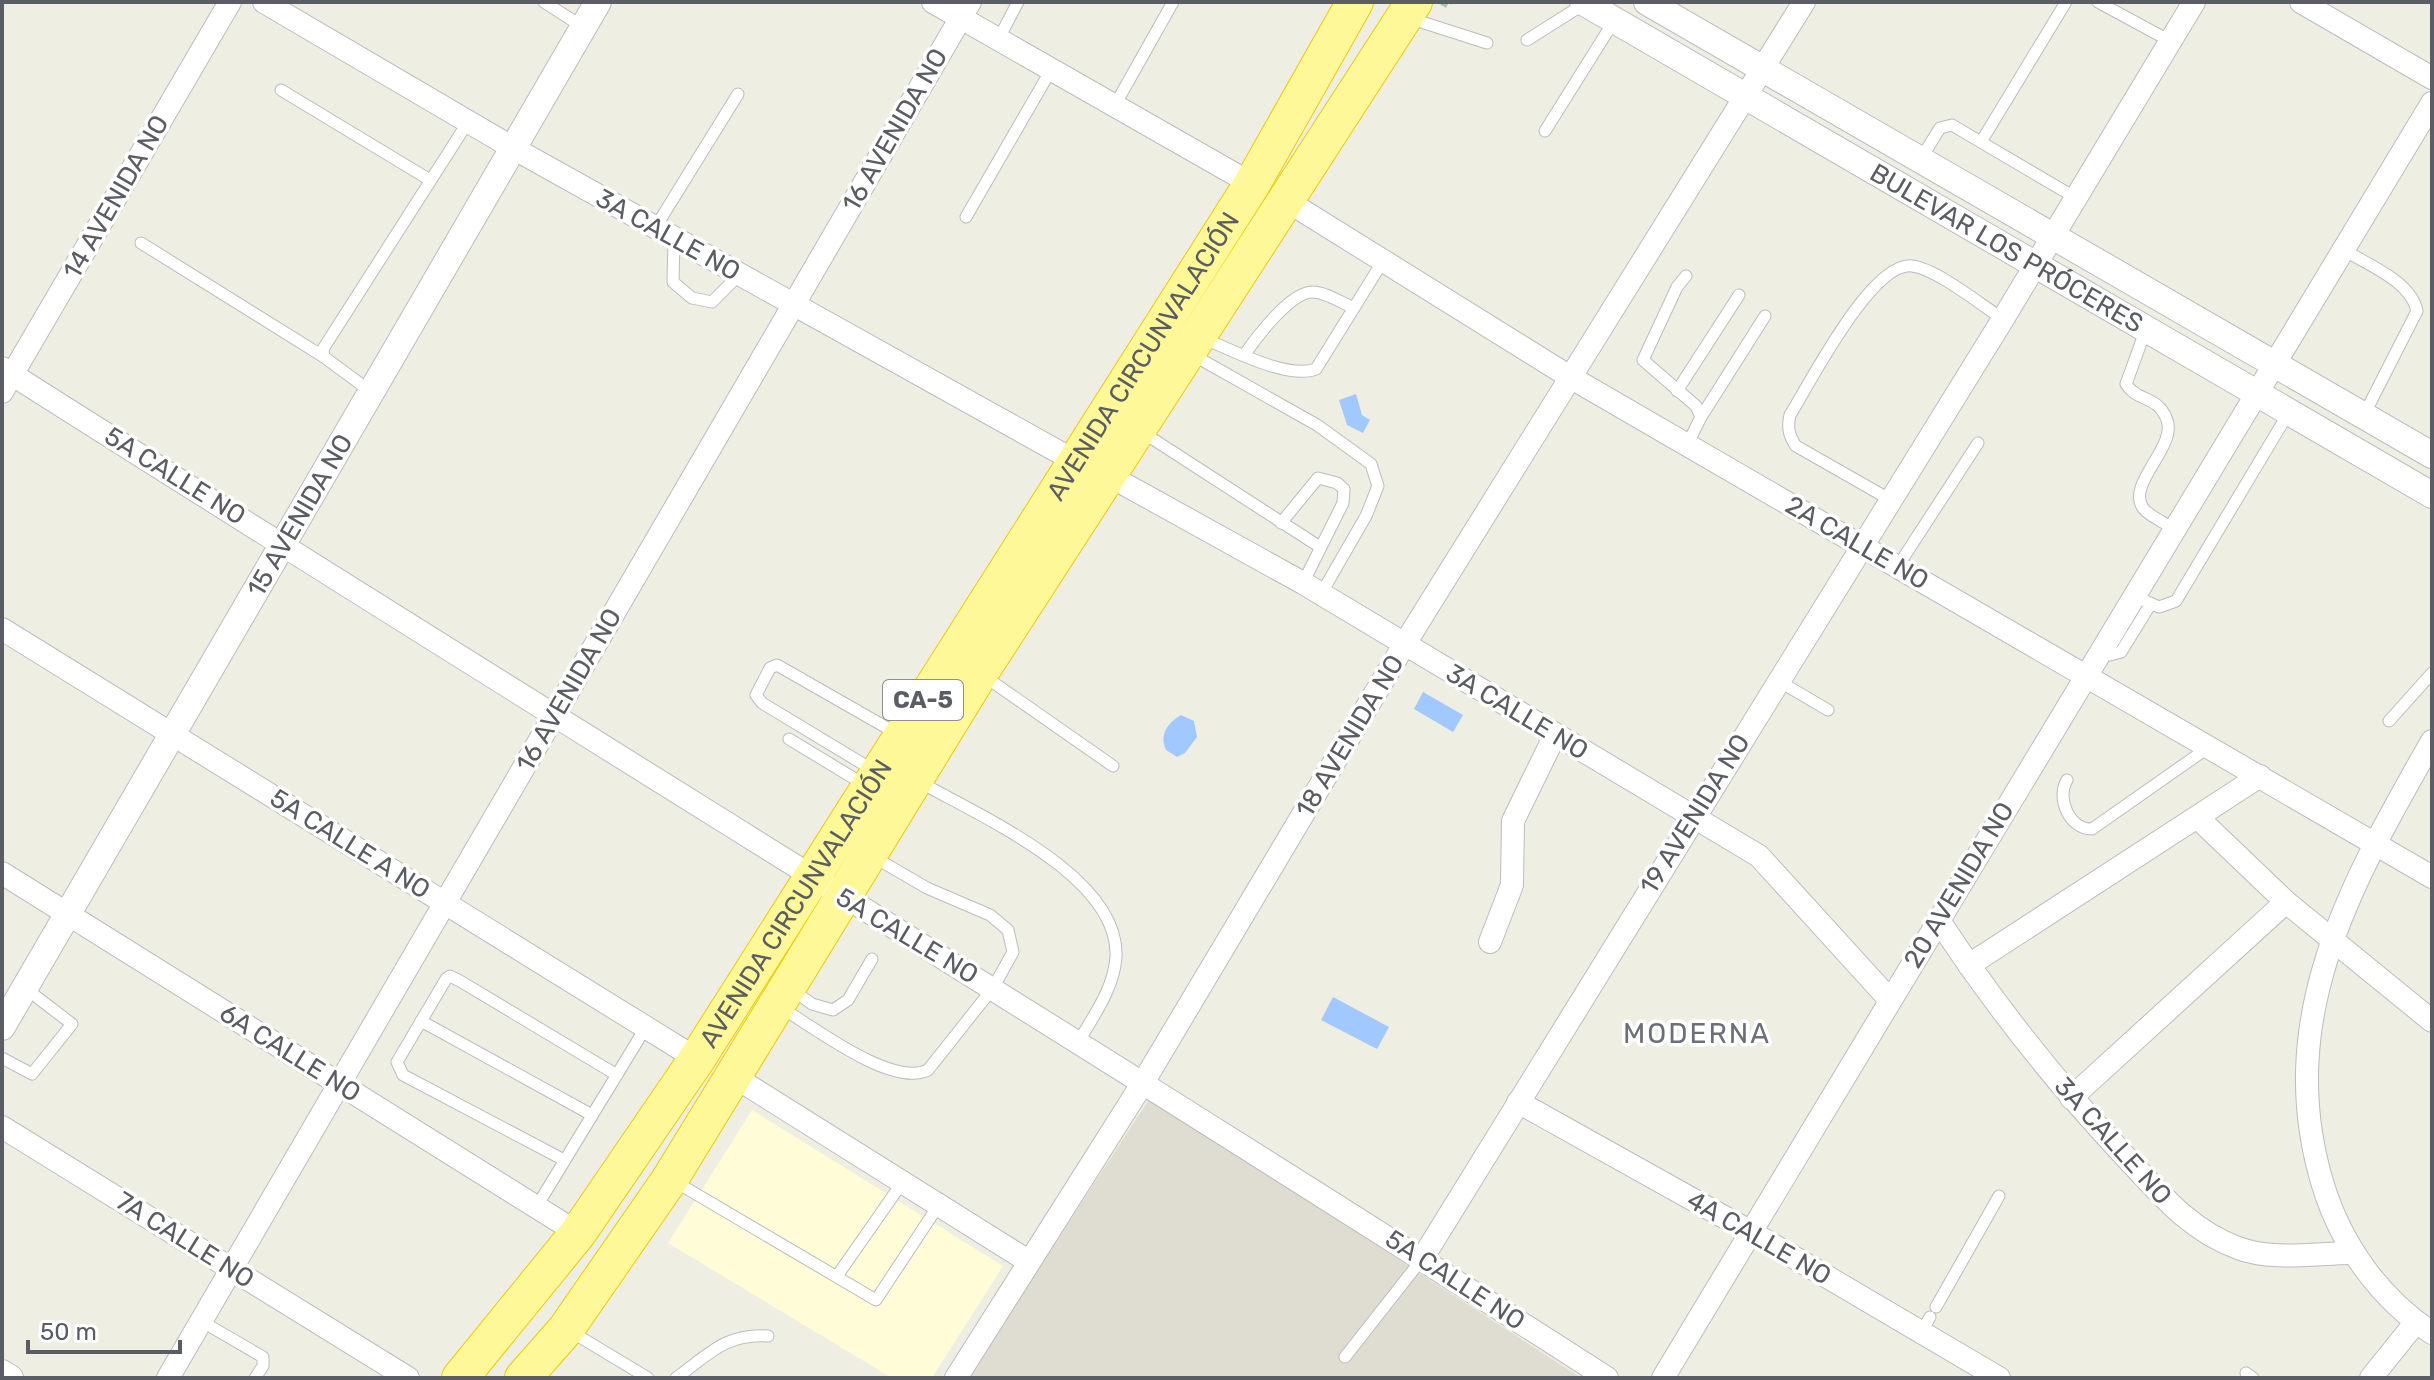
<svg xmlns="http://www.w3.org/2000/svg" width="2434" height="1380" font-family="Rubik,sans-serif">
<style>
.commercial{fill:#fffcd7}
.education{fill:#dfddd1}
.water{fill:#a2c9ff}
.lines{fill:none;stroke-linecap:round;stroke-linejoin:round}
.service-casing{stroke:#babcc2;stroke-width:13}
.minor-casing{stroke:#babcc2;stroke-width:24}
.tertiary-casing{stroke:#babcc2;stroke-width:28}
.trunk-casing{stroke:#f1c900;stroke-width:38}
.path{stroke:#95caab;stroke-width:4;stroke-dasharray:8 4;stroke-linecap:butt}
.service{stroke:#fff;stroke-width:11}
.minor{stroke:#fff;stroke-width:22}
.tertiary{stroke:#fff;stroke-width:26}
.trunk{stroke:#fff898;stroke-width:36}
.labels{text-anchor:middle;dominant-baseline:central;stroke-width:7;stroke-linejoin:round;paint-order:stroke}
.shield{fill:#fff;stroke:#8c8e92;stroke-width:2}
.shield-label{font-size:24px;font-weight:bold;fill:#5b5d64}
.street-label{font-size:26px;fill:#5b5d64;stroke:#fff}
.neighbourhood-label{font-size:28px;letter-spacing:2px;fill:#6b6f77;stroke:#fff}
</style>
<rect width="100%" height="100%" fill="#efeee2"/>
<path class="commercial" d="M 752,1110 L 1003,1266 L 932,1378 L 892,1378 L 668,1243 Z"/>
<path class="education" d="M 1150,1098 L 1581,1378 L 967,1378 Z"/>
<g class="water">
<path d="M 1356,394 L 1362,415 L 1370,420 L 1363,433 L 1347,425 L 1339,400 Z"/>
<path d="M 1423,692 L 1463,715 L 1453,732 L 1414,709 Z"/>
<path d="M 1181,715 L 1194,721 L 1197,737 L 1185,753 L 1177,757 L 1166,750 C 1159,735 1167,723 1181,715 Z"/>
<path d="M 1333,997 L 1389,1027 L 1377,1049 L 1321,1020 Z"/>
</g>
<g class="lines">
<g class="service-casing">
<g id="service">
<path d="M 544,2 L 583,27"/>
<path d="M 2098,2 L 2170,41"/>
<path d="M 1409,18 L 1487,43"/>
<path d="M 998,40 L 1018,2"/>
<path d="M 1527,40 L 1584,4"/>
<path d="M 281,90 L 430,180"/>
<path d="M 1115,105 L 1173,2"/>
<path d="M 1545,131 L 1614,21"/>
<path d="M 1981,142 L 2066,2"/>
<path d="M 1920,160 L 1940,128 L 1952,125 L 2076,198"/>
<path d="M 966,217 L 1051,70"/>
<path d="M 655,228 L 738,94"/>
<path d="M 674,239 L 673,282 L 692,298 L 712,302 L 739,275"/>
<path d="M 141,243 L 324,357"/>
<path d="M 2344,250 C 2368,265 2411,281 2417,311 L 2364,415"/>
<path d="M 1686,276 L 1677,287 L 1643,360 L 1696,406 L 1701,417 L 1687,445"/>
<path d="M 2146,329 L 2126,384 C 2137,402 2158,395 2167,420 C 2177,447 2126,484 2143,508 C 2149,516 2165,523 2174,529"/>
<path d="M 1202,338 C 1231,349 1287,380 1316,369 L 1383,261"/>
<path d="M 1245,354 C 1256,338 1291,291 1313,292 C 1325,292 1342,303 1354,308"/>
<path d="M 1193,355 L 1317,425 L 1371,464 L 1378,486 L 1366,516 L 1321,594"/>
<path d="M 370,391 L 324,357 L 323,349 L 468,122"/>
<path d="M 1677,391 L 1739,295"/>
<path d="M 1701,417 L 1765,316"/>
<path d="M 1142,432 L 1320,547"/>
<path d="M 1889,499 L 1796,446 C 1789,436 1787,428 1790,415 C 1810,383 1872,261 1912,266 C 1937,269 1981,305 2003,319"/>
<path d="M 1281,523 L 1318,478 L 1337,483 L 1344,489 L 1343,503 L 1303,583"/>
<path d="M 1898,566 L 1978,443"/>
<path d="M 2134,596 L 2159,607 L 2176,601 L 2289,412"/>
<path d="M 2101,649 L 2110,655 L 2121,652 L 2150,605"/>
<path d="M 984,676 L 1113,766"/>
<path d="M 1777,680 L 1828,710"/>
<path d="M 2389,721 L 2432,673"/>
<path d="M 789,739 L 865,785"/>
<path d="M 873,770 L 762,703 L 756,695 L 770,668 L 777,665 L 896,733"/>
<path d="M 2067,780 C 2056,798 2069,829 2092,829 L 2209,747"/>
<path d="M 918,781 C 979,816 1120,876 1116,957 C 1114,988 1094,1015 1079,1041"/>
<path d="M 791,989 L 812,1004 L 833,1010 L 848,1000 L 872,959"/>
<path d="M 780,1007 C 814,1027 892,1088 928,1070 L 993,988 L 1013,952 L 1008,930 L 990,915 L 927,888 L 872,856"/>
<path d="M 421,1021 L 592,1115"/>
<path d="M 2,1058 L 32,1074 L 72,1024 L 25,988"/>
<path d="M 564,1160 L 403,1075 L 397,1062 L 446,979 L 450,976 L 460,981 L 617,1075"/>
<path d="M 674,1181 L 876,1300 L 938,1206"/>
<path d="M 537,1206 L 646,1027"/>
<path d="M 837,1276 L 902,1183"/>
<path d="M 1936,1307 L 1999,1196"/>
<path d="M 201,1321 L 263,1357 L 263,1366 L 255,1378"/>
<path d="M 570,1331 L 648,1378"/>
<path d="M 1921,1333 L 1930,1317"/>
<path d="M 1345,1357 L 1422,1259"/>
<path d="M 2246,1373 L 2253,1378"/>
<path d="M 676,1378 C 707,1356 725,1333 768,1336"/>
</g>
</g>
<g class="minor-casing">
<g id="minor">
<path d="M 264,2 L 513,148 L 1075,461"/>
<path d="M 933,2 L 1252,184"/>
<path d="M 2301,2 L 2432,78"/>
<path d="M 1287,201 L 1570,377 L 2432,877"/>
<path d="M 2,368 C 535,707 1075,1036 1607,1378"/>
<path d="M 2,392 L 230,2"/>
<path d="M 1106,474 L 1303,583 L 1759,856 L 1890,1000"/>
<path d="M 2,629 L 697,1059"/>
<path d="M 2432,741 C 2352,882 2272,1018 2323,1185 C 2341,1244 2379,1298 2432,1333"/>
<path d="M 2198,818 L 2286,902 L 2432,1021"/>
<path d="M 2,873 L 578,1233"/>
<path d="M 1938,919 C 1993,1003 2054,1080 2122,1153 C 2157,1190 2188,1230 2238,1248 C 2271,1261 2317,1253 2353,1253"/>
<path d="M 1490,942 L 1512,885 L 1513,821 L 1555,735"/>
<path d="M 1969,965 L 2260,776"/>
<path d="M 733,1076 L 1028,1261"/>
<path d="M 2071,1098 L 2286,902"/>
<path d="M 1518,1102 L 1751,1232 L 1999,1378"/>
<path d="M 2,1127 L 408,1378"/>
<path d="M 1422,1259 L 2003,319 L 2194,2"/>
<path d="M 168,1378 L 970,2"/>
<path d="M 956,1378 L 1144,1081 L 1404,645 L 1804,2"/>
<path d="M 1663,1378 L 2432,103"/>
<path d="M 2371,1378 L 2416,1322"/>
</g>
</g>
<g class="tertiary-casing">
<g id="tertiary">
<path id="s1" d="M 1583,2 L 2432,495"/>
<path d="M 1647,2 L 2432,455"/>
<path id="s2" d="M 2,1027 L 598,2"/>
<path d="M 2,1373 L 10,1378"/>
</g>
</g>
<g class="trunk-casing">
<g id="trunk">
<path id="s3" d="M 460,1378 L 578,1233 L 697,1059 L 1252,184 L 1355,2"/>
<path d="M 523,1378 L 566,1329 L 670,1179 L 980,673 L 1414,2"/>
</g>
</g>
<path class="path" d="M 1440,2 L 1447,6 L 1451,2"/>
<use href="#service" class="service"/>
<use href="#minor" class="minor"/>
<use href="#tertiary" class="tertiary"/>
<use href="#trunk" class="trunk"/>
</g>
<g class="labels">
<rect class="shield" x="883" y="680" width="80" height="40" rx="6"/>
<g class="shield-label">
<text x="923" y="700">CA-5</text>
</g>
<g class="street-label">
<text transform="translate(895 130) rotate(-60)">16 AVENIDA NO</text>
<text transform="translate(116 197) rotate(-60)">14 AVENIDA NO</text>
<text transform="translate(668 235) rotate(29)">3A CALLE NO</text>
<text stroke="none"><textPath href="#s1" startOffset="490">BULEVAR LOS PRÓCERES</textPath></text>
<text stroke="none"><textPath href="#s3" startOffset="1230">AVENIDA CIRCUNVALACIÓN</textPath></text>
<text transform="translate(175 476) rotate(32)">5A CALLE NO</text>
<text stroke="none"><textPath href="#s2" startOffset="592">15 AVENIDA NO</textPath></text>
<text transform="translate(1857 543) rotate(30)">2A CALLE NO</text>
<text transform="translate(569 690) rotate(-60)">16 AVENIDA NO</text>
<text transform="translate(1517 712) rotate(31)">3A CALLE NO</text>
<text transform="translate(1350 736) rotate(-59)">18 AVENIDA NO</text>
<text transform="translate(1695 814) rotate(-58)">19 AVENIDA NO</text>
<text transform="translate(350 844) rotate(32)">5A CALLE A NO</text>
<text transform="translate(1959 885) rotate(-59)">20 AVENIDA NO</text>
<text stroke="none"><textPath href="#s3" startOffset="582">AVENIDA CIRCUNVALACIÓN</textPath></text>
<text transform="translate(907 936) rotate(31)">5A CALLE NO</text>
<text transform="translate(290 1053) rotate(32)">6A CALLE NO</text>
<text transform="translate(2113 1141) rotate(48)">3A CALLE NO</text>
<text transform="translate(1759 1238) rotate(30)">4A CALLE NO</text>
<text transform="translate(185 1240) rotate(32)">7A CALLE NO</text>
<text transform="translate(1455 1280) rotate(33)">5A CALLE NO</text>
</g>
<g class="neighbourhood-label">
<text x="1697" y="1033">MODERNA</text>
</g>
</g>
<rect width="2434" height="1380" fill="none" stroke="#5b5d64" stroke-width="8"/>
<path d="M28 1340v12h152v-12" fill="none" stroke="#5b5d64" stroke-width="4"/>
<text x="40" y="1340" font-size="24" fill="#5b5d64" stroke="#ffffff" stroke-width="6" paint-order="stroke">50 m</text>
</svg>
